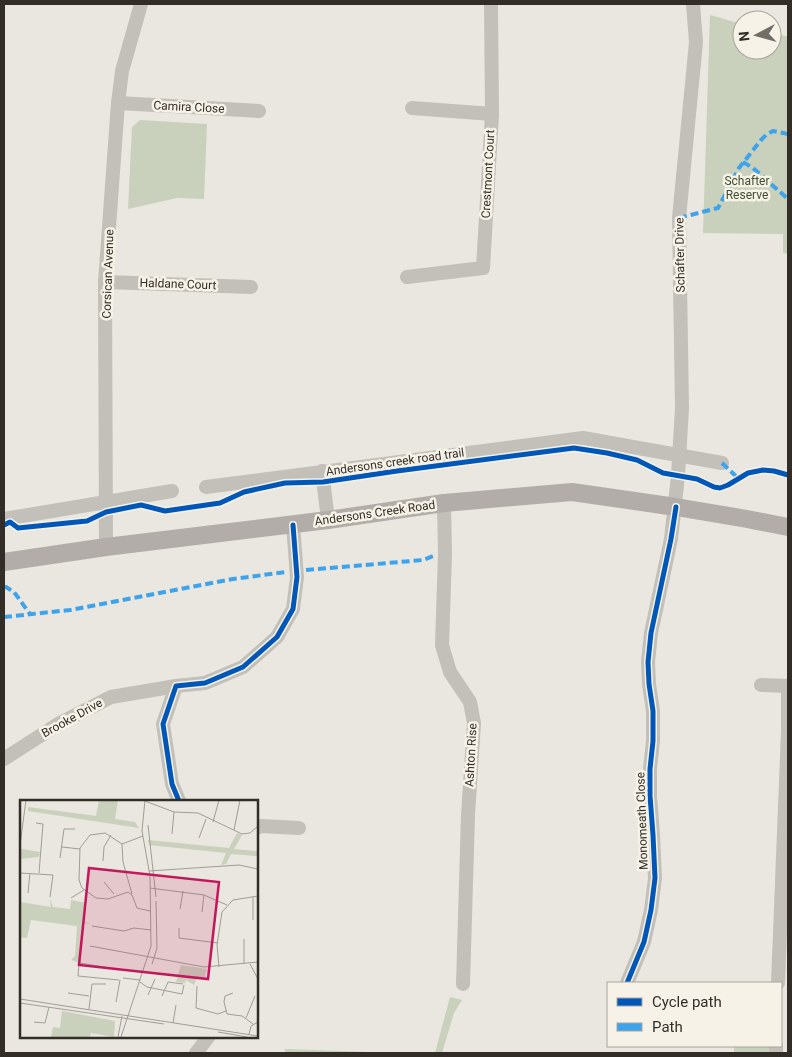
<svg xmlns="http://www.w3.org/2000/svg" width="792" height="1057" font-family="Roboto,sans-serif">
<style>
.green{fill:#c9d0bb}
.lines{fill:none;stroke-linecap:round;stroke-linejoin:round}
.minor{stroke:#c3bfb9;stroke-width:14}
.major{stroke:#b2ada8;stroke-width:18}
.quiet{stroke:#3ea3eb;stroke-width:4;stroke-dasharray:8 4;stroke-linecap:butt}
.cycleway-casing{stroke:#f7f2e7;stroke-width:8}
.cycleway{stroke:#0057b8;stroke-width:5}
.labels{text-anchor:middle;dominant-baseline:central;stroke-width:5;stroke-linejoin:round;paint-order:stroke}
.street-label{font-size:12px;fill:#332d28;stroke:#f7f2e7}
.park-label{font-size:12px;fill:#3f4f2e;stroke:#f7f2e7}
.inset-road{fill:none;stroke:#a19d96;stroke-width:1}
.view{fill:#c2185b;fill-opacity:0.15;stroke:#c2185b;stroke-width:2.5}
.inset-edge{fill:none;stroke:#332d28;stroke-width:2.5}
</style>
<rect width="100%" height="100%" fill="#eae7e0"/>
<g class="green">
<path d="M 710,15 L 742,24 L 742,50 L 772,50 L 772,32 L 788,37 L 788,254 L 783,253 L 783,234 L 703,233 Z"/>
<path d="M 140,120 L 207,124 L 204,199 L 177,198 L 128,209 L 132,127 Z"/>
<path d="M 450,997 L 462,1000 L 454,1013 L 442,1053 L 435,1053 Z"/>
<path d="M 734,1046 L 773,1047 L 772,1053 L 734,1053 Z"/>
<path d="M 285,1049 L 372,1052 L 371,1053 L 285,1053 Z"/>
</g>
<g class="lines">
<g class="minor">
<path d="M 118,103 L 259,111"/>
<path d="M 412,108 L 492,114"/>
<path d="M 407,277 L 483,268 L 492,114 L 491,4"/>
<path d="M 105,282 L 251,287"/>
<path d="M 322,471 L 328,520"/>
<path d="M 206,487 L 583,438 L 722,463"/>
<path d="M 444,503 L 445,554 L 442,645 L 450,672 L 470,702 L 474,723 L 468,815 L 463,984"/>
<path d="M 4,519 L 172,491"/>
<path d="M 106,547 L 105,282 L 118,103 L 122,71 L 141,4"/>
<path d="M 761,685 L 788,686"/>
<path d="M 4,759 L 60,723 L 111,697 L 176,686"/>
<path d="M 179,801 L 172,784 L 163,724 L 176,686 L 205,683 L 243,667 L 277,637 L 293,609 L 297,577 L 293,525"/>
<path d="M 256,828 L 261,826 L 299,828"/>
<path d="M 627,983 L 644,942 L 651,910 L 655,878 L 653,835 L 650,796 L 650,769 L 653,741 L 653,711 L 649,684 L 648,662 L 651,633 L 671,539 L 678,476 L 682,408 L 679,218 L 696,42 L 693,4"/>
<path d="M 778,983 L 788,731 L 788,686"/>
<path d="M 196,1053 L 209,1036"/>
<path d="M 776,1053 L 776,1046"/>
</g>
<path class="major" d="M 4,562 L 106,547 L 328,520 L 444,503 L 572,492 L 676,507 L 747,519 L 788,527"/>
<g class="quiet">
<path d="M 743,162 L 753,168 L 788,199"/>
<path d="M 679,218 L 718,208 L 739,168 L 761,140 L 766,135 L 773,131 L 788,134"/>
<path d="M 722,463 L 738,478"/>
<path d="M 306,570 L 423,560 L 436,555"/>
<path d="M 4,587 L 6,587 L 14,592 L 30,614"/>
<path d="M 4,617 L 70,610 L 233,579 L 286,572"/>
</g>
<g class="cycleway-casing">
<g id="cycleway">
<path d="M 4,525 L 10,522 L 18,528 L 87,521 L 106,512 L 141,505 L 165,511 L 220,503 L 244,492 L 285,483 L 323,482 L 397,471 L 574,448 L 607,453 L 637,460 L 663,473 L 697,479 L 714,487 L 720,488 L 728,485 L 748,473 L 763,470 L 774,471 L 788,475"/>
<path d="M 179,801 L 172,784 L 163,724 L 176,686 L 205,683 L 243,667 L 277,637 L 293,609 L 297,577 L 293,525"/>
<path d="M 627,983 L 644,942 L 651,910 L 655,878 L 653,835 L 650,796 L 650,769 L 653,741 L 653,711 L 649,684 L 648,662 L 651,633 L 671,539 L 676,507"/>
</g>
</g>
<use href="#cycleway" class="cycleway"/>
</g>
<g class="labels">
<g class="street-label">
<text transform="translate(189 107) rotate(3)">Camira Close</text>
<text transform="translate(488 174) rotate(-87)">Crestmont Court</text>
<text transform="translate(680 255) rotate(-91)">Schafter Drive</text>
<text transform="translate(108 274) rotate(-88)">Corsican Avenue</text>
<text transform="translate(178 284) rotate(2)">Haldane Court</text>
<text transform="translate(395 462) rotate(-8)">Andersons creek road trail</text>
<text transform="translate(375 513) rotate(-8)">Andersons Creek Road</text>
<text transform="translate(72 718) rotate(-29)">Brooke Drive</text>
<text transform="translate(471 755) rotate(-87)">Ashton Rise</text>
<text transform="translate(642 821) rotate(-92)">Monomeath Close</text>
</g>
<g class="park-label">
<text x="747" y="181">Schafter<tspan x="747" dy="14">Reserve</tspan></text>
</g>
</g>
<g transform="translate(20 800)">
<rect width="238" height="238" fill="#eae7e0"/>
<path d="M 79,0 L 98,0 L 95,19 L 115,22 L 119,28 L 8,11 L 8,7 L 76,16 ZM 217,33 L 222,35 L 214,49 L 237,51 L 237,56 L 211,54 L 206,64 L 201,65 L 206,53 L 129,45 L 128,40 L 209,48 ZM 1,49 L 20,52 L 19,57 L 0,59 ZM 30,98 L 33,107 L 50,109 L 51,100 L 66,103 L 63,121 L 70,124 L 63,123 L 60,163 L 51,160 L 55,156 L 57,126 L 11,120 L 7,138 L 0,137 L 0,102 L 31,107 ZM 161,165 L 187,169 L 184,178 L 177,178 L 174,185 L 166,180 L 165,183 L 156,182 ZM 42,211 L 95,221 L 94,237 L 71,233 L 70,237 L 31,237 L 33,227 L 40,228 Z" fill="#c9d0bb"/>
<path class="inset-road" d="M 125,1 L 154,12 L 178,13 L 222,34 L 230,33 L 238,26M 193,22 L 199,0M 16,23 L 23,24 L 19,73M 128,25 L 136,97M 214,30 L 220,0M 152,34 L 154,12M 179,38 L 186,19M 102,44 L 85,33 L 70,35 L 60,48 L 59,80 L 62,88 L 76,98 L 88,99 L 108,92 L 112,95 L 117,108 L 130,111M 102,44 L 103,62 L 112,94M 102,44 L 123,36M 0,45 L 6,0M 42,47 L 60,49M 40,58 L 44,29 L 55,29M 83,61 L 84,47 L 91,35M 129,71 L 219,65 L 238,69M 0,73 L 33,75 L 30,97M 84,82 L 94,94M 130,88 L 184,95 L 207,105M 8,93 L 10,73M 51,98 L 64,90M 160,109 L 163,91M 182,112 L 184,95M 233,120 L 233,97M 72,126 L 104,131 L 114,128 L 131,130M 159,128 L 159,138 L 198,143M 224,139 L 224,164M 70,146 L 184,167 L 238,162M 132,164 L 137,148 L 136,101M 230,164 L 238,179M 199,167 L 197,145 L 202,112 L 213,100 L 238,96M 103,178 L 120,180M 99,180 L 58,176 L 59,163 L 104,170M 120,182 L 127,187 L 162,194 L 164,185M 177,186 L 176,208 L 198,214 L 206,211M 48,193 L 69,196M 213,193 L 205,196 L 204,202 L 207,214 L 222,216 L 233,224M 128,195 L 135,179M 142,196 L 148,182 L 163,184M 0,199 L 238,236M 96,202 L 100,180M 0,203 L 144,224M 69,209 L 72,184 L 86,184M 226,218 L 235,196M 14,222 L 25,223 L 29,207M 153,223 L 156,205M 198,232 L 227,237M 229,234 L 231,226 L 238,222M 98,237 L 102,216M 101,237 L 131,146 L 130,76 L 122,31 L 125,0"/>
<path class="view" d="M 69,68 L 199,82 L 188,179 L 59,165 Z"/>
<rect width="238" height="238" class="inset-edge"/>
</g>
<rect width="792" height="1057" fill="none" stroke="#332d28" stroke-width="10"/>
<rect x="607" y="982" width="175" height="65" fill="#f7f2e7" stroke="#a9a39b"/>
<rect x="617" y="998" width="25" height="8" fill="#0057b8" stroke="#a9a39b"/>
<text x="652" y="1007" font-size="15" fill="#332d28">Cycle path</text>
<rect x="617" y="1023" width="25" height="8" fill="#3ea3eb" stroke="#a9a39b"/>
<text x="652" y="1032" font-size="15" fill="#332d28">Path</text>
<g transform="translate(757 35) rotate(264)"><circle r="24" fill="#f7f2e7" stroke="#a9a39b"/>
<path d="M0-4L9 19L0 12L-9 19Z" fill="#736e68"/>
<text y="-8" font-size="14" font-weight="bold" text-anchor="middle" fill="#332d28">N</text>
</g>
</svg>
